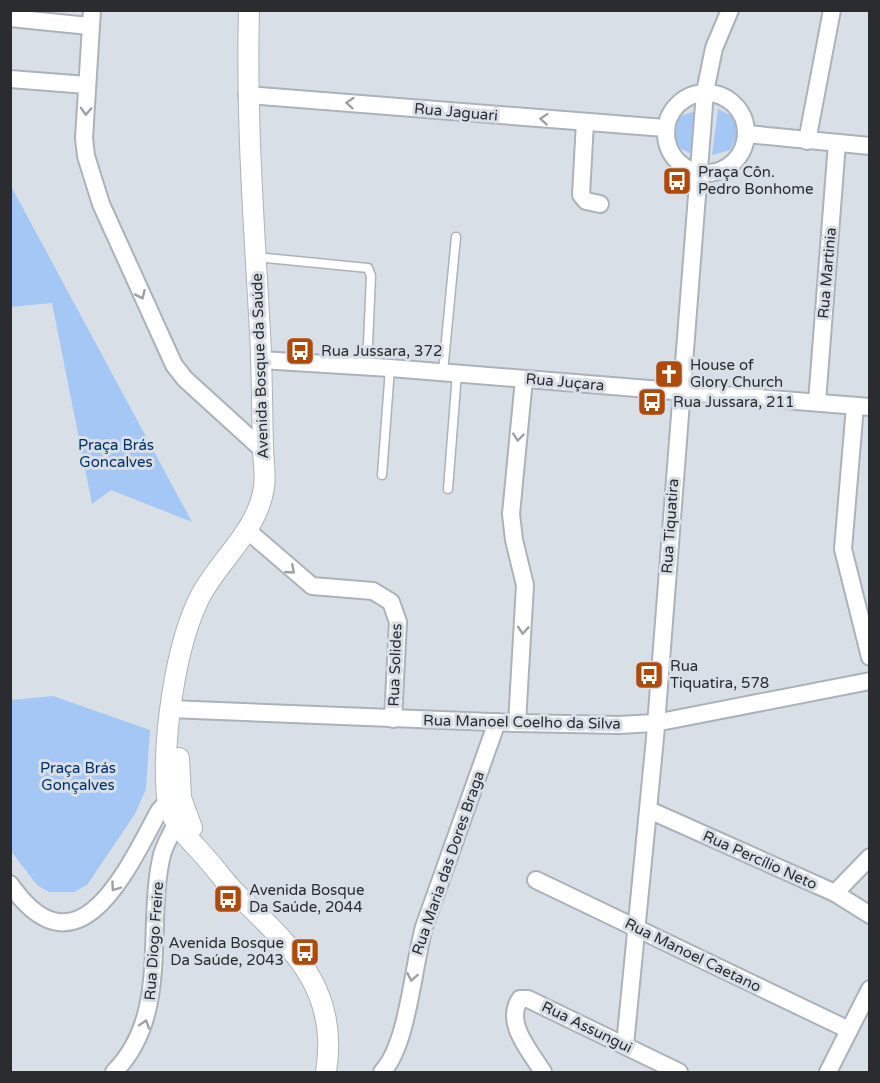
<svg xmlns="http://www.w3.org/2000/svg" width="880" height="1083" font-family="'Varela Round',sans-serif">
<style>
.green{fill:#a4c7f5}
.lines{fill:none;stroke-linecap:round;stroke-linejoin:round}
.service-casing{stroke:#acb2b9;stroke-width:11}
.minor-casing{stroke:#acb2b9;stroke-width:20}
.tertiary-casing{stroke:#acb2b9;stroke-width:22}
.service{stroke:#fff;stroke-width:8}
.minor{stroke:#fff;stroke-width:16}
.tertiary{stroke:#fff;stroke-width:20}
.oneway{stroke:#9fa0a1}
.labels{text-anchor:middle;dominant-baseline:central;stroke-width:6;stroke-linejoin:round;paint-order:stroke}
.street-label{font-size:15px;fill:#2a2c2f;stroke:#d9dfe7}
.poi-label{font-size:15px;fill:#2a2c2f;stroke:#d9dfe7;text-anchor:start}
.park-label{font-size:15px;fill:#003067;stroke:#d9dfe7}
</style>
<rect width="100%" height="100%" fill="#d9dfe7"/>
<g class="green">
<path d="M 718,109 L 734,117 L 739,134 L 730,150 L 712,155 Z"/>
<path d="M 696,111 L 692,154 L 677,147 L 672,131 L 680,116 Z"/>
<path d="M 11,186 L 192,522 L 111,490 L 92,504 L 52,303 L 11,307 Z"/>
<path d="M 53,696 L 150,730 L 146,789 L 135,814 L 87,885 L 74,892 L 49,892 L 37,885 L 11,851 L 11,700 Z"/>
</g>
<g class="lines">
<g class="service-casing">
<g id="service">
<path d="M 256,257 L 368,268 L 371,276 L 367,366"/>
<path d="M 443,372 L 456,237"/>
<path d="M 382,475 L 390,368"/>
<path d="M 448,489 L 457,373"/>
</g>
</g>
<g class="minor-casing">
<g id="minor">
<path d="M 92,10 L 84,138 L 86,156 L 101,204 L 174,365 L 185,379 L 263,450"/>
<path d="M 10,18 L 89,26"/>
<path d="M 10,79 L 87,85"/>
<circle cx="706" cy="133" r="40"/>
<path d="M 247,95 L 665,128"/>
<path d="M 585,122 L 581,195 L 586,201 L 600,204"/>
<path d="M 747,134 L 870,146"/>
<path d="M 807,141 L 832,10"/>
<path d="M 261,360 L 390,368 L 870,407"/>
<path d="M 817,402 L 837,143"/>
<path d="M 855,406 L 843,549 L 870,657"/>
<path d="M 248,531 L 312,586 L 373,591 L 391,602 L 398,622 L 393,719"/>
<path d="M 170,709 L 517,723 L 619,725 L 655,723 L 870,681"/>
<path d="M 517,723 L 525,585 L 514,540 L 511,514 L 524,379"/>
<path d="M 649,810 L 835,893 L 870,915"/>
<path d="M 536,880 L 849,1030"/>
<path d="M 10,884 C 78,982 128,868 159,811 L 167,802 L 178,798"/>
<path d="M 835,893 L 870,857"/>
<path d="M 625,1045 L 655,738 L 705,92 L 714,48 L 730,10"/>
<path d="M 114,1072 C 170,1016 146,930 161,859 C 164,842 176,829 180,813"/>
<path d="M 382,1072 C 408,1045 413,966 424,927 L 497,722"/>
<path d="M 543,1072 C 530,1051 504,1023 520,999 L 528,999 L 679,1072"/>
<path d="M 828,1072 L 870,989"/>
</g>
</g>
<g class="tertiary-casing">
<g id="tertiary">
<path d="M 249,10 C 246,118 254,225 260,332 C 262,370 262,408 263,447 C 263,460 266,474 264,487 C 258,530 221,558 201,595 C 175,644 162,741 167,797 C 170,824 190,839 206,858 C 215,868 223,879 232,889 C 288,945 340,985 326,1072"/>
<path d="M 179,758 L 181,798 L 192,828"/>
</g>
</g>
<use href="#service" class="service"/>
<use href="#minor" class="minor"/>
<use href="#tertiary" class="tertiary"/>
</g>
<defs><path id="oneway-chevron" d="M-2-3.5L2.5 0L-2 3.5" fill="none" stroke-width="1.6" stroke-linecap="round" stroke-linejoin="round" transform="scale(1.5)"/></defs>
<g class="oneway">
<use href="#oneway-chevron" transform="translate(350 103) rotate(-175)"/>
<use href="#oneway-chevron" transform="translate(86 111) rotate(92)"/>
<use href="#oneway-chevron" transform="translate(544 119) rotate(-175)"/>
<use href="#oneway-chevron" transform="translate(141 295) rotate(66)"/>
<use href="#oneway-chevron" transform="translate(518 437) rotate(96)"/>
<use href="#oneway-chevron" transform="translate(291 570) rotate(41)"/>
<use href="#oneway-chevron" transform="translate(523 630) rotate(94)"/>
<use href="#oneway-chevron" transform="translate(115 887) rotate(125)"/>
<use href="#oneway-chevron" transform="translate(412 977) rotate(100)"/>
<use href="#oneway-chevron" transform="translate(145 1024) rotate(-72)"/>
</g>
<defs>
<g id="bus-square" transform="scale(1.5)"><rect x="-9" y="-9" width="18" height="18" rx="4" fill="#ad4b0d" stroke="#d9dfe7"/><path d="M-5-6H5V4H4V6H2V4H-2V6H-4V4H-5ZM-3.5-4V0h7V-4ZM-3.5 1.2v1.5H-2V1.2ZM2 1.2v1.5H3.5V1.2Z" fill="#fff"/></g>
<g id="church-square" transform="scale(1.5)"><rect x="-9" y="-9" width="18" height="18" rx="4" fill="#ad4b0d" stroke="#d9dfe7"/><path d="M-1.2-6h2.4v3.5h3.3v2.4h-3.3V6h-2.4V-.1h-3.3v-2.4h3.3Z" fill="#fff"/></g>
</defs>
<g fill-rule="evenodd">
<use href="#bus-square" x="677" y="181"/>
<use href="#bus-square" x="300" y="351"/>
<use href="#church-square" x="669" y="374"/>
<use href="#bus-square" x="652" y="402"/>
<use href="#bus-square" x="649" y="675"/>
<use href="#bus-square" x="228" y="899"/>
<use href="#bus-square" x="305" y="952"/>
</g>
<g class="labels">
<g class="street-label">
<text transform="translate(456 112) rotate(5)">Rua Jaguari</text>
<text transform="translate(827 273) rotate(-85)">Rua Martinia</text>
<text transform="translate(260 366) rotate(-92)">Avenida Bosque da Saúde</text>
<text transform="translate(565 382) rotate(5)">Rua Juçara</text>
<text transform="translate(670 526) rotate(-86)">Rua Tiquatira</text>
<text transform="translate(395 665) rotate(-88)">Rua Solides</text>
<text transform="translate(522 722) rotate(1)">Rua Manoel Coelho da Silva</text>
<text transform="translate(760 860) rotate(24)">Rua Percílio Neto</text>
<text transform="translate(448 863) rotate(-71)">Rua Maria das Dores Braga</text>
<text transform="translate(154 941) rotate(-86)">Rua Diogo Freire</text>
<text transform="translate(693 955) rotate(26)">Rua Manoel Caetano</text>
<text transform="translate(587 1027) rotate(26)">Rua Assungui</text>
</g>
<g class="poi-label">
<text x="698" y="172">Praça Côn.<tspan x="698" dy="17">Pedro Bonhome</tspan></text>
<text x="321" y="351">Rua Jussara, 372</text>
<text x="690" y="365">House of<tspan x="690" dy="17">Glory Church</tspan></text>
<text x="673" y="402">Rua Jussara, 211</text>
<text x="670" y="666">Rua<tspan x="670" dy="17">Tiquatira, 578</tspan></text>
<text x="249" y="890">Avenida Bosque<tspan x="249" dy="17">Da Saúde, 2044</tspan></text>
<text x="284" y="943" text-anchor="end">Avenida Bosque<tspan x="284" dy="17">Da Saúde, 2043</tspan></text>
</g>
<g class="park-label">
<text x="116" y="445">Praça Brás<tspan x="116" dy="17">Goncalves</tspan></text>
<text x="78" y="768">Praça Brás<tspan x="78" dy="17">Gonçalves</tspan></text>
</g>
</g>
<rect width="880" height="1083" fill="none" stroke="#2a2c2f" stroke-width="24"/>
</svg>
